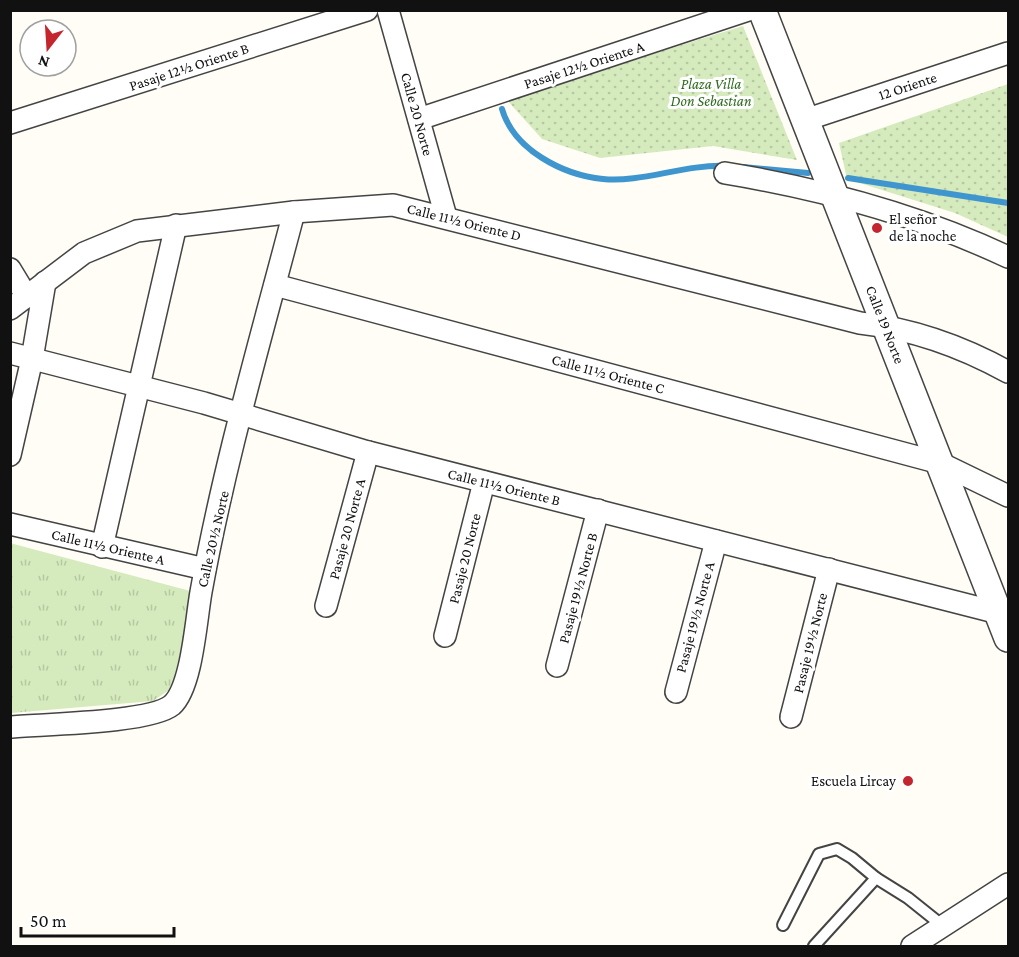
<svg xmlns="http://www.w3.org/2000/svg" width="1019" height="957" font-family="'Crimson Pro',serif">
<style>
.grass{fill:url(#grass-tufts)}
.park{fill:url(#park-dots)}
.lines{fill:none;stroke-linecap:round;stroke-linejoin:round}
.stream{stroke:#3f96cf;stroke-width:6}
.service-casing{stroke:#444;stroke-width:14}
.minor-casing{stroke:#444;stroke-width:24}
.tertiary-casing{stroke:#444;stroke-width:30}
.service{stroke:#fff;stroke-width:10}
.minor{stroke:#fff;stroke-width:21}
.tertiary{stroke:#fff;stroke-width:27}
.poi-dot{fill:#c4262e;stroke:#fff;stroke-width:2}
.labels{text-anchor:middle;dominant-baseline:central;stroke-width:6;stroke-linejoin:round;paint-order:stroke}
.street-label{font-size:15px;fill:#111;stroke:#fff}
.park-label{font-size:15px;font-style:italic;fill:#2f6b1f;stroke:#fff}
.poi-label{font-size:15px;fill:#111;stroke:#fff;text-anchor:start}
</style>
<defs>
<pattern id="grass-tufts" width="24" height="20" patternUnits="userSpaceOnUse" patternTransform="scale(1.5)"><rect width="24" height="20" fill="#d5ebbd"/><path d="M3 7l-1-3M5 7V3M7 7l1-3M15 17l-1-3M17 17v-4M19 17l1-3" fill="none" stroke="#b6c8a1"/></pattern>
<pattern id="park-dots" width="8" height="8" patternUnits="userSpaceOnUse" patternTransform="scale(1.5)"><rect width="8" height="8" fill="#d5ebbd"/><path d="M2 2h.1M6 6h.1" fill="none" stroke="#b6c8a1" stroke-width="1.8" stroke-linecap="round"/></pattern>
</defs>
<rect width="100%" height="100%" fill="#fffdf5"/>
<path class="grass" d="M 10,543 L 194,592 L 172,688 L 153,701 L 11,713 Z"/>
<g class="park">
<path d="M 743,26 L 797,160 L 713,146 L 600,158 L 542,139 L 506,99 Z"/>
<path d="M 1008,84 L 1008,237 L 955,213 L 847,179 L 839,143 Z"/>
</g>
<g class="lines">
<g class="stream">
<path d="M 502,109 C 514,150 563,175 603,179 C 641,183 685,164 726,166"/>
<path d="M 743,167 L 808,173"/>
<path d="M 848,178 L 1008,203"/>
</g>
<g class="service-casing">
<g id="service">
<path d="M 783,925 L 819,854 L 837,849 L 852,858 L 876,878"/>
<path d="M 814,946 L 876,878 L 908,898 L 943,926"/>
</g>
</g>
<g class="minor-casing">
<g id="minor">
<path id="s1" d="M 388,10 L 446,217"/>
<path d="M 419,119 L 748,10"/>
<path id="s2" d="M 805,120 L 1008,53"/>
<path d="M 10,123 L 367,10"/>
<path d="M 725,173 C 822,189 919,215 1008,257"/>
<path d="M 10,269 L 27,297"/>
<path d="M 275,285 L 940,463 L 1008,496"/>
<path d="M 10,309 L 84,253 L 137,231 L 294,212 L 393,205 L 860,323 C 913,329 961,346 1008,372"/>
<path d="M 10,353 L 204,403 L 368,452 L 999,613"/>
<path d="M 10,455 L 32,359 L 45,282"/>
<path d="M 10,524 L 205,569"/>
<path d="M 102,547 L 176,225"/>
<path id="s3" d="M 326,606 L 368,452"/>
<path id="s4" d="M 445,636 L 484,482"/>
<path d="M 557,666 L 598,510"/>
<path d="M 676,692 L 716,541"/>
<path d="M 791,717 L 829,569"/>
<path d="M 10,727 C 43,724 150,723 172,705 C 192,687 196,620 201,592 C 224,464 261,338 294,212"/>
<path d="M 912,946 L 1008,884"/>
</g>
</g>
<g class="tertiary-casing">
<g id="tertiary">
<path id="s5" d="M 762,10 L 1008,638"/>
</g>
</g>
<use href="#service" class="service"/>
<use href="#minor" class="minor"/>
<use href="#tertiary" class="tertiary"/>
</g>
<g class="poi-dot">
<circle cx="877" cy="228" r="6"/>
<circle cx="908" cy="781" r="6"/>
</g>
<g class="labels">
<g class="street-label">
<text transform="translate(584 65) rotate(-18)">Pasaje 12½ Oriente A</text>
<text transform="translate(189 67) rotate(-18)">Pasaje 12½ Oriente B</text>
<text stroke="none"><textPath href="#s2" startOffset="108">12 Oriente</textPath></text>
<text stroke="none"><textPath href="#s1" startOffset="108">Calle 20 Norte</textPath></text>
<text transform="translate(464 222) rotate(14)">Calle 11½ Oriente D</text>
<text stroke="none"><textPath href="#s5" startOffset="338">Calle 19 Norte</textPath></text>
<text transform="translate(608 374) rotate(15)">Calle 11½ Oriente C</text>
<text transform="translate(504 487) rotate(14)">Calle 11½ Oriente B</text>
<text stroke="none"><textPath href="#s3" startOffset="80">Pasaje 20 Norte A</textPath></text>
<text transform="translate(213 539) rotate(-77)">Calle 20½ Norte</text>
<text transform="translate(108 547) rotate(13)">Calle 11½ Oriente A</text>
<text stroke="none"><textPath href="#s4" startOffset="80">Pasaje 20 Norte</textPath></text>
<text transform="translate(578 588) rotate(-75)">Pasaje 19½ Norte B</text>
<text transform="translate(695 617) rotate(-75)">Pasaje 19½ Norte A</text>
<text transform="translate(810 643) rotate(-76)">Pasaje 19½ Norte</text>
</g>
<g class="park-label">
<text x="711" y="84">Plaza Villa<tspan x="711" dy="17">Don Sebastian</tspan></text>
</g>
<g class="poi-label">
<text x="889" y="219">El señor<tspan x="889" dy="17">de la noche</tspan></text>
<text x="896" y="781" text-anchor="end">Escuela Lircay</text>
</g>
</g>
<rect width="1019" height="957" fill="none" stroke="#111111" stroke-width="24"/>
<g transform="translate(48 48) rotate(197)"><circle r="28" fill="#ffffff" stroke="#a0a0a0" stroke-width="1.5"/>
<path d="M0-4.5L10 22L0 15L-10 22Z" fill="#c4262e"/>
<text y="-9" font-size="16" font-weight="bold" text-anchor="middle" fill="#111111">N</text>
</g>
<path d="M21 927v9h153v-9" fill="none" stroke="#111111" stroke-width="3"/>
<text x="30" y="927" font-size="18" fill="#111111" stroke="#ffffff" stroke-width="4.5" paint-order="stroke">50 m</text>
</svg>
